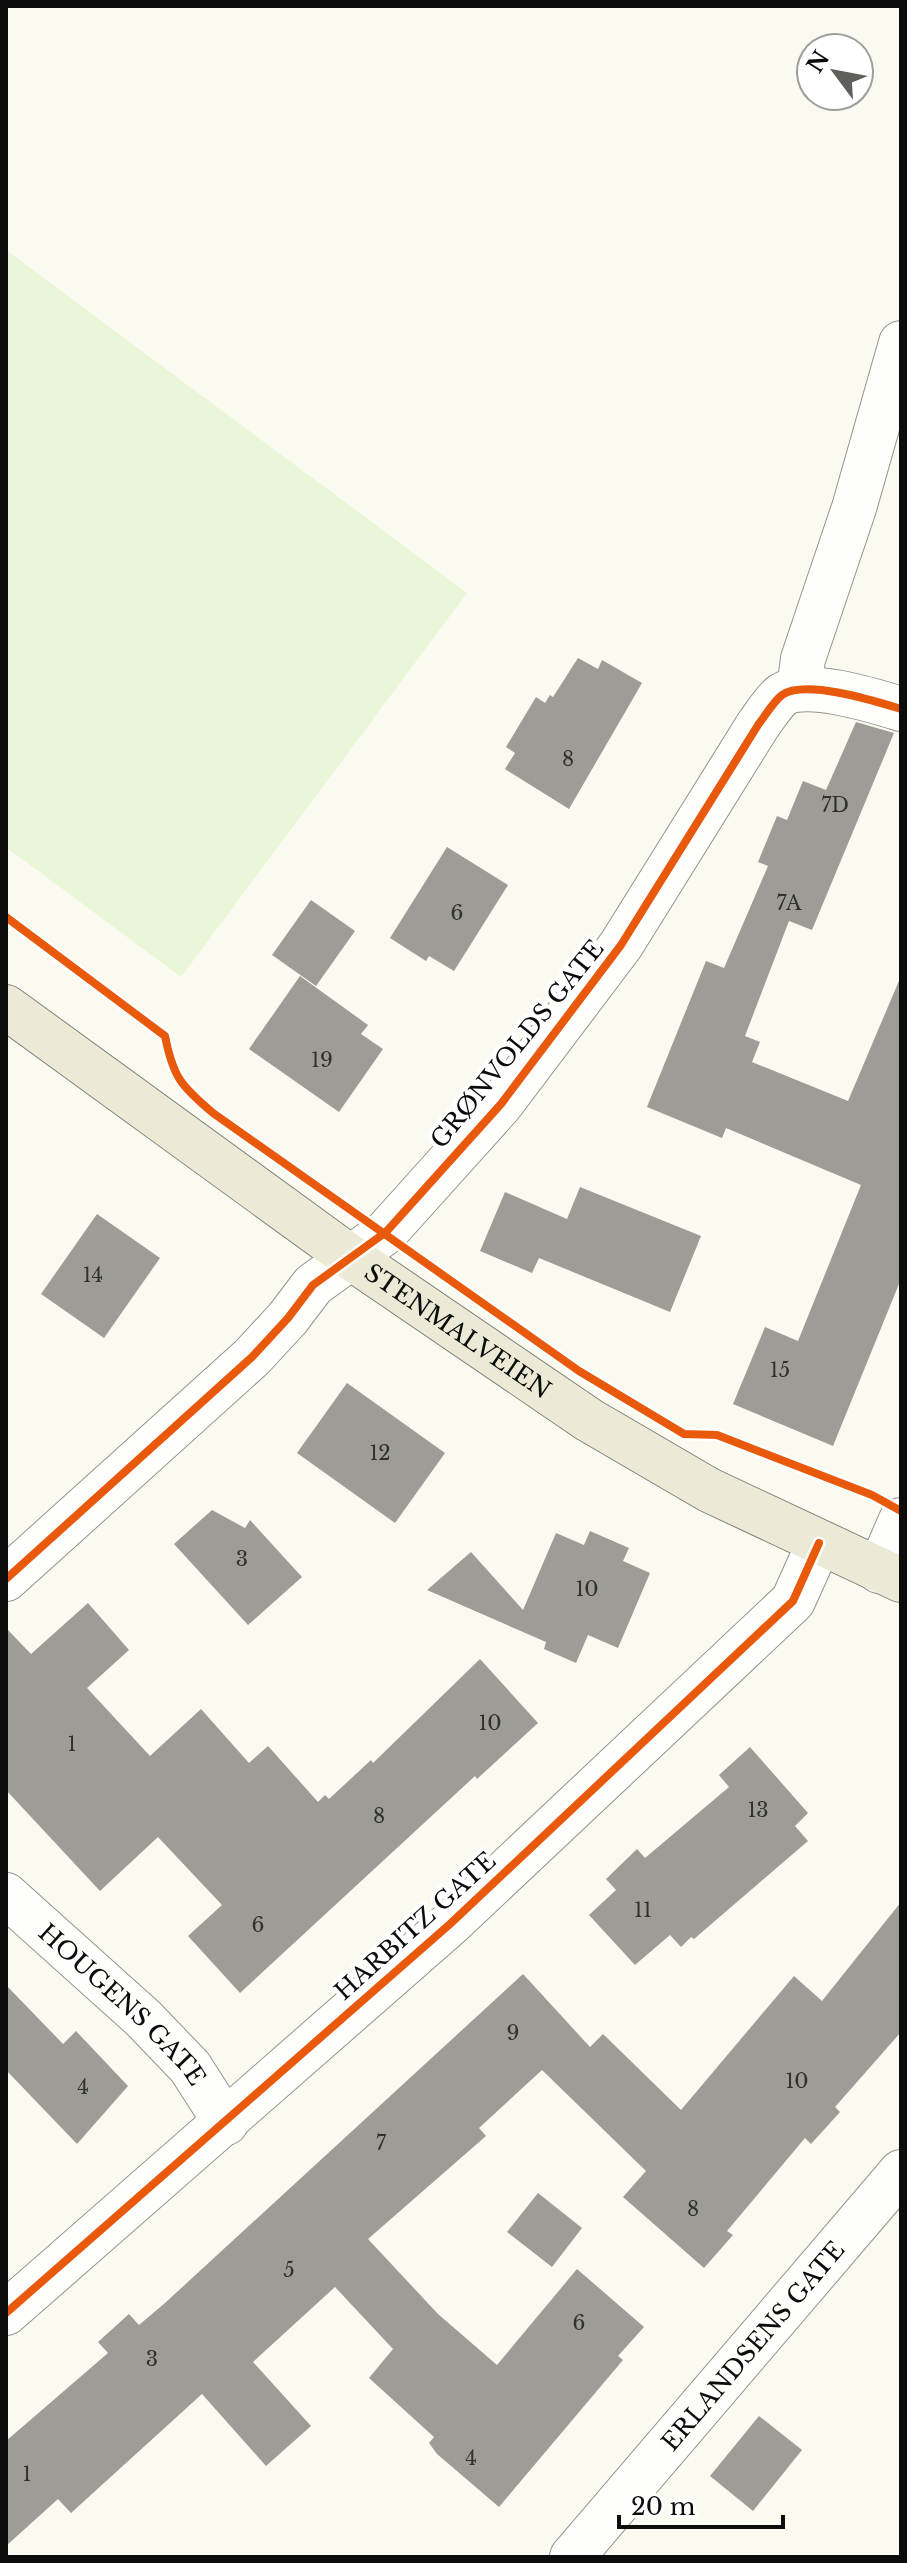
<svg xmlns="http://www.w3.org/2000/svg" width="907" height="2563" font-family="'Libre Baskerville',serif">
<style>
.pitch{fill:#eaf6d8}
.building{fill:#9d9c96}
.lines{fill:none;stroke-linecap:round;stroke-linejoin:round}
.minor-casing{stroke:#93938f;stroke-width:46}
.major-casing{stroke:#80807c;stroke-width:46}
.minor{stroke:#fefefd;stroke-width:44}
.major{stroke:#ecead6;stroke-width:44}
.cycleway-casing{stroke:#fff;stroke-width:13}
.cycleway{stroke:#e8590c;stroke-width:8}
.labels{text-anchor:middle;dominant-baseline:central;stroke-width:8;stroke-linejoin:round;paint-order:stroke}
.number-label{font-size:20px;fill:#30302e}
.street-label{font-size:24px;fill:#0c0c0c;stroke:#fff}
</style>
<rect width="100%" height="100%" fill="#fafaf0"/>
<path class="pitch" d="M 6,250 L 467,593 L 181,977 L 6,847 Z"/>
<g class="building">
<path d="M 578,658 L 598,669 L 602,660 L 642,683 L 569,809 L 505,769 L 515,753 L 506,747 L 536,697 L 545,703 L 550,695 L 553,697 Z"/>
<path d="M 856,722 L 894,733 L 812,930 L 789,921 L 745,1036 L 760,1042 L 752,1062 L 848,1101 L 901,976 L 901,1279 L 833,1446 L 733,1404 L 765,1327 L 798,1341 L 861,1185 L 726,1128 L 722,1138 L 647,1107 L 706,961 L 724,968 L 768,866 L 758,862 L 777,816 L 787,820 L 803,781 L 826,790 Z"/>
<path d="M 447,847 L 508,885 L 454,971 L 429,956 L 426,961 L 390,938 Z"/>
<path d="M 311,900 L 355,931 L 316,986 L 272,955 Z"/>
<path d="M 300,976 L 368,1025 L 361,1034 L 383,1049 L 339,1112 L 249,1049 Z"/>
<path d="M 580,1187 L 701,1236 L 670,1312 L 539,1258 L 532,1273 L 480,1251 L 505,1192 L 567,1219 Z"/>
<path d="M 97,1214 L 160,1258 L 104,1338 L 41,1294 Z"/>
<path d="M 347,1383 L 445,1453 L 395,1523 L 297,1453 Z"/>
<path d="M 212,1510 L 245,1528 L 250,1520 L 302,1577 L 248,1625 L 174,1544 Z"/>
<path d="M 590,1531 L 629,1548 L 623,1561 L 650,1573 L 618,1648 L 588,1635 L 576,1663 L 544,1649 L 546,1642 L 427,1590 L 471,1552 L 523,1610 L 556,1533 L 584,1545 Z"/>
<path d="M 88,1603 L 129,1650 L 87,1688 L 150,1756 L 201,1709 L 249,1763 L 268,1746 L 318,1802 L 325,1795 L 329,1799 L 371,1760 L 373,1763 L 480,1659 L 538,1723 L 477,1779 L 475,1776 L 240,1993 L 188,1936 L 222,1905 L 158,1837 L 100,1891 L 6,1790 L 6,1628 L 31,1654 Z"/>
<path d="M 750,1747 L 808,1813 L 795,1826 L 808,1841 L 694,1939 L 691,1937 L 681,1947 L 670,1935 L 635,1965 L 589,1915 L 616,1890 L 606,1879 L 637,1849 L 645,1858 L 729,1787 L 719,1775 Z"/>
<path d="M 901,1902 L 901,2032 L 835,2107 L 840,2112 L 811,2144 L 805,2138 L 727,2231 L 733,2235 L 704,2268 L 623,2197 L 646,2171 L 542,2070 L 479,2128 L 486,2136 L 368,2239 L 438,2314 L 497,2365 L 577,2269 L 644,2327 L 618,2356 L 623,2360 L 499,2507 L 437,2454 L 429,2443 L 434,2437 L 369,2378 L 393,2349 L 335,2287 L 253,2362 L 311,2426 L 266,2466 L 202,2394 L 71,2513 L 58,2499 L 6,2546 L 6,2441 L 108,2353 L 98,2342 L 129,2314 L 139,2325 L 165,2303 L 523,1974 L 590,2047 L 603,2034 L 681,2110 L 794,1976 L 822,2001 Z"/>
<path d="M 6,1985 L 63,2044 L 76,2031 L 128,2086 L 77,2144 L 6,2070 Z"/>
<path d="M 538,2193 L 582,2228 L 552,2267 L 507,2232 Z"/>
<path d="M 759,2416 L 802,2450 L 753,2511 L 710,2476 Z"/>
</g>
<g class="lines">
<g class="minor-casing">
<g id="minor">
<path d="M 799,689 L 803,659 L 854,508 L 901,343"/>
<path d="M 879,1571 L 901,1520"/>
<path d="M 6,1579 L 252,1357 L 288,1318 L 313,1285 L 386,1232 L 501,1104 L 621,945 L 758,725 C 765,716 773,702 782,695 C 805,679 875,701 901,709"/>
<path id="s1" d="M 6,1895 L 143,2018 L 190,2067 L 226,2123"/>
<path d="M 6,2313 L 450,1924 L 793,1601 L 819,1543"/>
<path id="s2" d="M 572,2557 L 901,2172"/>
</g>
</g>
<g class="major-casing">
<g id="major">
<path id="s3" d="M 6,1007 L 350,1257 L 589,1420 L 709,1490 L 901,1580"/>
</g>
</g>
<use href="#minor" class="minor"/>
<use href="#major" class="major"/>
<g class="cycleway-casing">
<g id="cycleway">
<path d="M 6,917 L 165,1036 C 173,1077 181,1086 213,1113 L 579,1371 L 684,1434 L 717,1435 L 872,1495 L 901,1511"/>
<path d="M 6,1579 L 252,1357 L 288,1318 L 313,1285 L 386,1232 L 501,1104 L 621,945 L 758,725 C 765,716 773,702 782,695 C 805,679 875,701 901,709"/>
<path d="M 6,2313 L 450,1924 L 793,1601 L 819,1543"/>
</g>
</g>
<use href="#cycleway" class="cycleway"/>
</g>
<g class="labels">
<g class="number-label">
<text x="568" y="759">8</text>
<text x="835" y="805">7D</text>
<text x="789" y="903">7A</text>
<text x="457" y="913">6</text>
<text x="322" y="1060">19</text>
<text x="93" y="1275">14</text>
<text x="780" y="1370">15</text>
<text x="380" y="1453">12</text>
<text x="242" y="1559">3</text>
<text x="587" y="1589">10</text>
<text x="490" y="1723">10</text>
<text x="72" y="1744">1</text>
<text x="758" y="1810">13</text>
<text x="379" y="1816">8</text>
<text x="643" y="1910">11</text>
<text x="258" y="1925">6</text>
<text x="513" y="2033">9</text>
<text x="797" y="2081">10</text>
<text x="83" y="2087">4</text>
<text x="381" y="2143">7</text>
<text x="693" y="2209">8</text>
<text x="289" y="2270">5</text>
<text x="579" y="2323">6</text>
<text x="152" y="2359">3</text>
<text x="471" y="2458">4</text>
<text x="27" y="2474">1</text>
</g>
<g class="street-label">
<text transform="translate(517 1044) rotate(-51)">GRØNVOLDS GATE</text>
<text stroke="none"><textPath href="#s3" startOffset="556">STENMALVEIEN</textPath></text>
<text transform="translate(415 1926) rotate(-42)">HARBITZ GATE</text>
<text stroke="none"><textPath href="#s1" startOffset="160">HOUGENS GATE</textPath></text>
<text stroke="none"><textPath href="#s2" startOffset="278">ERLANDSENS GATE</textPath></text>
</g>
</g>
<rect width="907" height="2563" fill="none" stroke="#0c0c0c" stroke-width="16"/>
<g transform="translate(835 72) rotate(302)"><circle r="38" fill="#ffffff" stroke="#9e9e9e" stroke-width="2"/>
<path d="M0-6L14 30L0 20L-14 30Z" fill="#5f5f5c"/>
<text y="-12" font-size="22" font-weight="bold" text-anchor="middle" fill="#0c0c0c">N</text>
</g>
<path d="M619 2515v12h164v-12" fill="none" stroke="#0c0c0c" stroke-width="4"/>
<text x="631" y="2515" font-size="24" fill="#0c0c0c" stroke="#ffffff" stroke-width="6" paint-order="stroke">20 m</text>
</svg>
